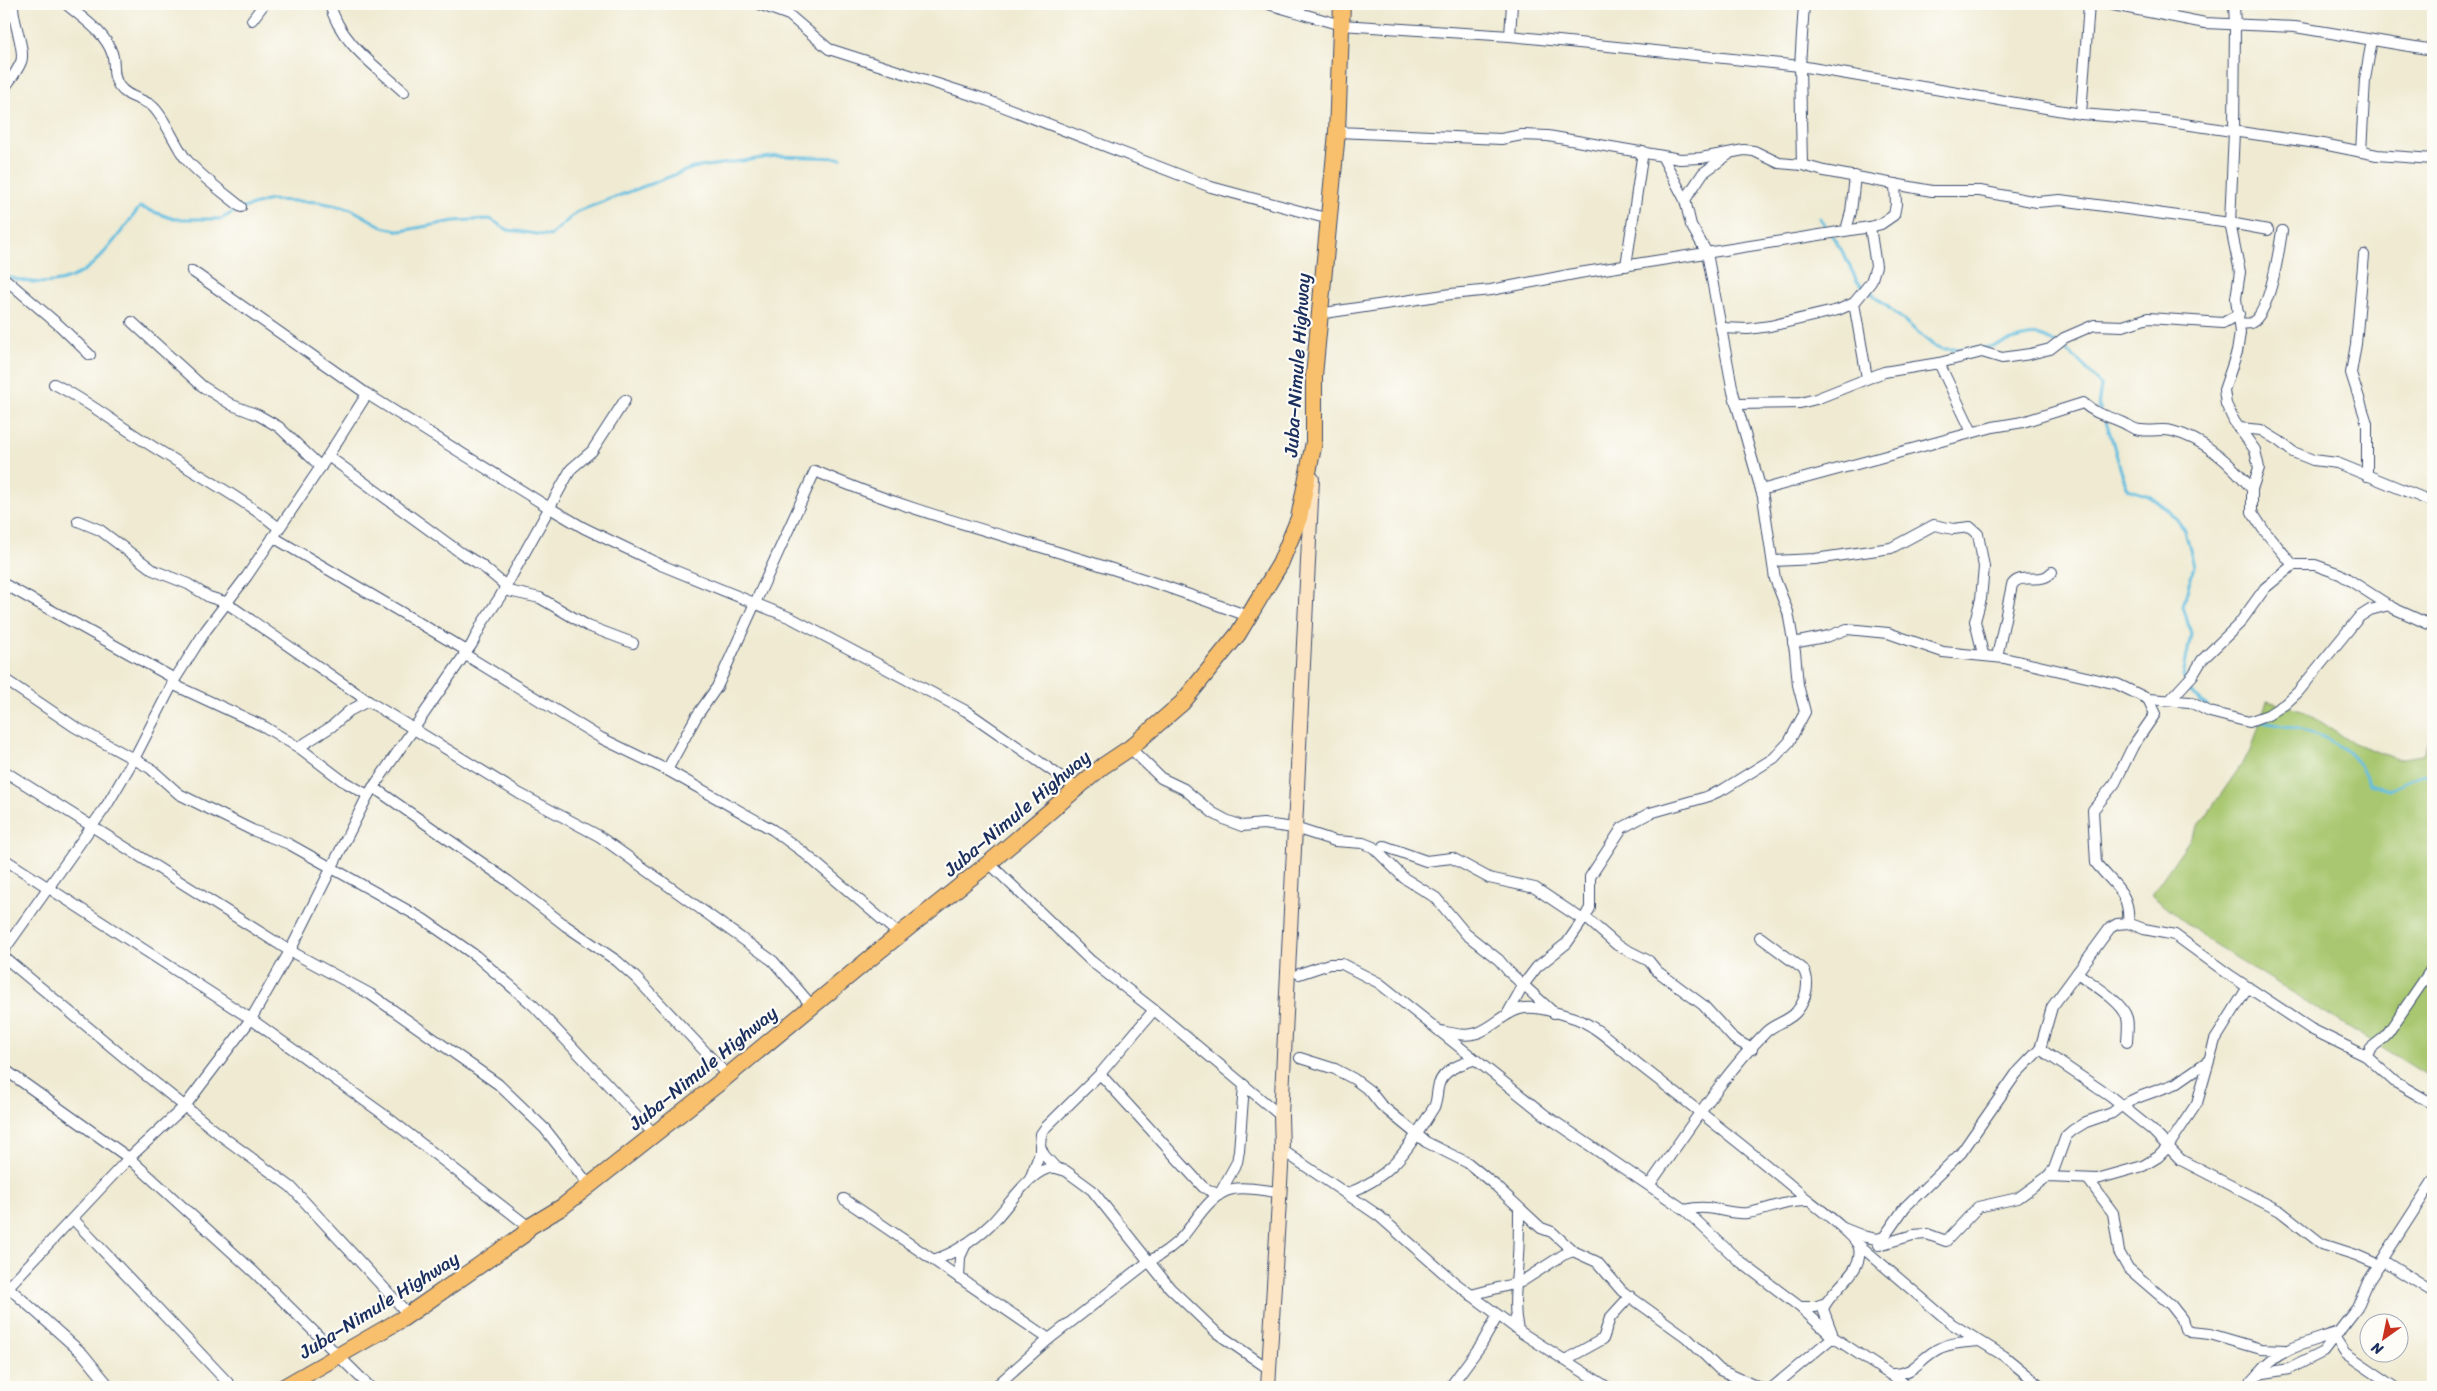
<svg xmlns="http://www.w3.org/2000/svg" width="2437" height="1391" font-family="Sriracha,sans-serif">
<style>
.green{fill:#a8c76f;stroke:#627b66}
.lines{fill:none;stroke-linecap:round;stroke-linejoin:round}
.stream{stroke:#62bee0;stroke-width:3}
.street-casing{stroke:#3b4b6f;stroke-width:12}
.secondary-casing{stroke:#3b4b6f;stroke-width:16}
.primary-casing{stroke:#3b4b6f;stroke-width:18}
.street{stroke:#fff;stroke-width:10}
.secondary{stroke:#fce5c4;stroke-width:14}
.primary{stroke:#f8bf6c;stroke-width:16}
.labels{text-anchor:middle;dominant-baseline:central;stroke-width:4.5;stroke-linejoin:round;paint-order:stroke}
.street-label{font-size:19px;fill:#1b2f5e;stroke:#fdfcf7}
</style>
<rect width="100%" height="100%" fill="#fdfcf7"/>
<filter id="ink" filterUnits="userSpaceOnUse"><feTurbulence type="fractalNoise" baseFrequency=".02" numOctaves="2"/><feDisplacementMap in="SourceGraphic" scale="10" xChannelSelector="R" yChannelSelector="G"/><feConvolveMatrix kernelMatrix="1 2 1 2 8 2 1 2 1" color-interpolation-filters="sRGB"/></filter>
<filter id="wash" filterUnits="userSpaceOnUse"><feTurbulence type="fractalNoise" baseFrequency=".0096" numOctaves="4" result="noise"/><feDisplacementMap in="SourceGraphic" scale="20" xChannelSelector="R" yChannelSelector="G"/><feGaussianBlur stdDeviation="1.12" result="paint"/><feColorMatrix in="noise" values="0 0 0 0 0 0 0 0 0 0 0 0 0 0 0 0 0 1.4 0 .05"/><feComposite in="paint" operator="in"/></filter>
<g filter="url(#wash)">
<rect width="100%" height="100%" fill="#efead1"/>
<path class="green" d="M 2267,701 L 2302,710 L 2354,743 L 2397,759 L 2422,755 L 2433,731 L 2433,1079 L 2209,941 L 2151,895 L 2251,751 Z"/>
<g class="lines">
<g class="stream">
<path d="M 1820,218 L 1841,249 L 1857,281 L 1933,345 L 1943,349 L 1976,349"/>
<path d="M 9,277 C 80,299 102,256 140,207 L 174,219 L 221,219 L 237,210 L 270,200 L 319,202 L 351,209 L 383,227 L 401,231 L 454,221 L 490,219 L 508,230 L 550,236 L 578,211 L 693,168 L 777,156 L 841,158"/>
<path d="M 1983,348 C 1999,346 2024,333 2040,336 C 2060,341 2090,370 2101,386 L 2098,407 L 2100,410"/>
<path d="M 2104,418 C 2115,441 2117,466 2128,489 L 2149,496 L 2169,511 L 2185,530 L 2194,566 L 2183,606 L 2191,634 L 2183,676 L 2185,681"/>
<path d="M 2187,687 L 2188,690 L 2207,706"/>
<path d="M 2261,722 C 2292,727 2336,734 2356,761 C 2362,768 2366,777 2370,784 L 2390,789 L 2422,774 L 2433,775"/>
</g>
</g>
</g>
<g filter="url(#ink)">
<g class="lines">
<g class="street-casing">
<g id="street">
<path d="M 66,4 C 82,18 105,32 112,53 C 116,65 111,74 119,86 C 127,97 140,98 151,105 C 163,114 175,145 186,159 C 201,177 223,192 241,207"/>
<path d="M 330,4 C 339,42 376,66 404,92"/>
<path d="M 759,4 L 789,15 L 829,49 L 981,98 L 1211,187 L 1329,219"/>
<path d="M 1268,4 L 1341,25 L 1510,36 L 1800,66 L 2081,114 L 2156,120 L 2323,144 L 2377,155 L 2433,159"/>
<path d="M 2108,4 L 2205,23 L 2295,27 L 2433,50"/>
<path d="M 2234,4 L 2235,26 L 2234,131 L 2230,223 L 2240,272 L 2236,298 L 2240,333 L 2237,352 L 2224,390 L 2226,404 L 2234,421 L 2255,450 L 2259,468 L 2252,489 L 2252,512 L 2263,529 L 2293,565"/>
<path d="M 252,20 L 264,4"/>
<path d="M 1510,36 L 1512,4"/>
<path d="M 4,89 C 9,81 17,72 21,62 C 26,50 12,21 13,4"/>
<path d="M 2081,114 L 2089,4"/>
<path d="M 1337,132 L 1501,139 L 1522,135 L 1548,136 L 1680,159 L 1701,158 L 1744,150 L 1754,151 L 1779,163 L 1802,165 L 1824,171 L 1932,191 L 1980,191 L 2037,202 L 2060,200 L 2230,223 L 2268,230"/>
<path d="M 2361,152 L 2365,79 L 2372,40"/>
<path d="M 1802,165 L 1800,66 L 1804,4"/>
<path d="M 1685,200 L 1703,173 L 1728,155"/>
<path d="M 1846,230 L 1851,212 L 1855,176"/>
<path d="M 2364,255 L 2356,344 L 2351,373 L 2367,423 L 2367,476"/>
<path d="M 1626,266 L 1643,151"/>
<path d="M 192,271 L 367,394 L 548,507 L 584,528 L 661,565 L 791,618 L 966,711 L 1077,788"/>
<path d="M 4,278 L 60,326 L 90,355"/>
<path d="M 1854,303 L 1867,378"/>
<path d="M 1318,314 L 1451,294 L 1491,290 L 1579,273 L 1870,227 L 1881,224 L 1894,215 L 1896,204 L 1895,184"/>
<path d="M 132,322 L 202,386 L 232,405 L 258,415 L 279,427 L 321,467"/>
<path d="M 2239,324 C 2243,323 2248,324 2251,323 C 2270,314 2279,251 2282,231"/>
<path d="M 1722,328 L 1748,329 L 1770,326 L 1838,310 L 1854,303 L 1871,282 L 1876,266 L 1870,227"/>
<path d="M 1939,363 L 1972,432"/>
<path d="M 54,384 C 86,400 114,422 144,441 C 189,470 238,495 279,528"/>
<path d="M 1736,404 L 1800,403 L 1816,399 L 1884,372 L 1939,363 L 1982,352 L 2002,358 L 2030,354 L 2050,349 L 2064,338 L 2094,325 L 2123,326 L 2148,318 L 2223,323 L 2239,314"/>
<path d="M 2239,428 L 2261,430 L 2279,441 L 2293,452 L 2313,460 L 2337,463 L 2433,502"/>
<path d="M 328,456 L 461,553 L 481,565 L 506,586"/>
<path d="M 1761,490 L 1993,427 L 2023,422 L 2083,403 C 2100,417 2105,414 2124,423 C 2130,426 2134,430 2141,430 C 2152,432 2162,428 2172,431 C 2205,439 2231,464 2252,489"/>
<path d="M 78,521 L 100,530 L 153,570 L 188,584 L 209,597 L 225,602 L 368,701 L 520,794 L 599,836 L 773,961 L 812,1006"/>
<path d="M 273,537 L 467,651"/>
<path d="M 1773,561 L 1815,559 L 1891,548 L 1934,525 L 1953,529 L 1970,527 L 1978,534 L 1984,567 L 1981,599 L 1975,621 L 1983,654"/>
<path d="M 4,584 L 175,679"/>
<path d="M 504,590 L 540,598 L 588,626 L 633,643"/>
<path d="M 1793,643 L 1829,636 L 1847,629 L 1888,633 L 1943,652 L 2004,658 L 2117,684 L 2148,699 L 2190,702 L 2210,712 L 2249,722 L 2268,715 L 2285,704 L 2298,692 L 2359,617 L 2370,610 L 2389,605"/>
<path d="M 464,654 L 601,738 L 667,770 L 773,830 L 803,852 L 900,935"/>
<path d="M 1997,657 L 2012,585 C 2021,571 2040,586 2052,572"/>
<path d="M 4,679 L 75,727 L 150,768 L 179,794 L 252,830 L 289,844 L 423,919 L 476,956 L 534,1006 L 654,1134"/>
<path d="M 172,684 L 265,727 L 301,749 L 343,781 L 368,795"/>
<path d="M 2170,700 L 2193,675 L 2202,660 L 2239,624 L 2265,588 L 2293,565 L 2315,565 L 2340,574 L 2393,608 L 2433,626"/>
<path d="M 299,747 L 331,727 L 349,711 L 368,701"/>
<path d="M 1130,748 L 1161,778 L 1184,789 L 1213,813 L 1226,820 L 1242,826 L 1263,824 L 1295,828 L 1335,841 L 1363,843 L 1373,847 L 1404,878 L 1436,898 L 1466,934 L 1499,960 L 1509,972 L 1554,1013"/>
<path d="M 667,770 L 696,717 L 717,687 L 815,471 C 902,509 993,532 1084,560 C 1139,577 1194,596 1248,616"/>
<path d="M 4,771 L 290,951 L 370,994 L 498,1084 L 545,1129 L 589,1185"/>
<path d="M 373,787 L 508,881 L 566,926 L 617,961 L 636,978 L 728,1076"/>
<path d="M 1384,846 L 1426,861 L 1452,858 L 1489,878 L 1535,888 L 1583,920"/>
<path d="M 4,859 L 251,1019 L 383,1114 L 529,1227"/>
<path d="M 989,863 L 1091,961 L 1154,1010 L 1281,1116"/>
<path d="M 1585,917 L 1617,945 L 1649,961 L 1657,971 L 1703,1005 L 1734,1039 L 1752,1049"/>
<path d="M 2128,923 C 2131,892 2112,884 2096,863 L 2093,810 L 2115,783 L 2133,746 L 2155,714 L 2148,699"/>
<path d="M 4,950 L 107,805 L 134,759 L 175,679 L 206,630 L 247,576 L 324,462 L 367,394"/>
<path d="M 4,957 L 143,1073 L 223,1137 L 291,1187 L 408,1314"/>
<path d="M 2077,973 C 2091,983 2123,1002 2127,1018 C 2129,1025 2127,1035 2127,1042"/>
<path d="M 1299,974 L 1329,964 L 1342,964 L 1379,983 L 1545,1115 L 1685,1210 L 1738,1260 L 1800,1307 L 1833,1337 L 1909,1387"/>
<path d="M 1154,1010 L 1100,1074 L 1046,1127 L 1041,1134 L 1040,1146 L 1044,1155 L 1056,1168 L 1066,1171 L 1092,1190 L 1170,1288 L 1217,1333 L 1269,1369"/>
<path d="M 1508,1013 L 1524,984 L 1537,967 L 1567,943 L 1585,917 L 1590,908 L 1590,877 L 1622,828 L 1650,813 L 1706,797 L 1724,789 L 1774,758 L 1789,742 L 1805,712 L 1798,685 L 1795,652 L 1788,612 L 1775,579 L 1763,497 L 1733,392 L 1707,253 L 1691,225 L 1685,200 L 1662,156"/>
<path d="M 1440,1031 C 1452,1033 1465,1037 1477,1033 C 1493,1028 1504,1013 1520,1009 C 1534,1005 1554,1012 1568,1016 C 1596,1023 1620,1050 1642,1067 C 1696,1109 1750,1150 1802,1195 C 1814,1205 1857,1236 1859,1248 C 1864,1272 1831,1289 1823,1309 L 1832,1333"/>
<path d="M 2040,1049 L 2111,1097 L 2152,1130 L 2181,1160 L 2280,1211 L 2322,1244 L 2356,1255 L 2379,1265"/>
<path d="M 2366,1056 L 2371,1048 L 2385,1037 L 2433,967"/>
<path d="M 1300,1058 L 1335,1069 L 1354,1079 L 1370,1091 L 1381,1105 L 1426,1142 L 1468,1163 L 1496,1186 L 1541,1228 L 1552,1232 L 1573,1251 L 1597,1262 L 1622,1291 L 1686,1337 L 1720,1370 L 1758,1387"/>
<path d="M 4,1069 L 129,1158 L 254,1272 L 370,1387"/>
<path d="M 1100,1074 L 1203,1187 L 1219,1195 L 1237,1162 L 1239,1151 L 1244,1085"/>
<path d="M 1282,1150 L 1379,1216 L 1454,1282 L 1522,1333 L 1607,1387"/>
<path d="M 2047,1177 L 2054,1169 L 2066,1136 L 2073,1130 L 2086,1122 L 2112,1113 L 2122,1105 L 2139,1097 L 2175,1084 L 2208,1061"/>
<path d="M 1030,1179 L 1040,1153 L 1040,1146"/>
<path d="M 2088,1179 L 2113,1213 L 2119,1252 L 2128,1268 L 2171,1305 L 2182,1319 L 2185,1329 L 2190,1332 L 2210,1334 L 2261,1349 L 2285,1350"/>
<path d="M 1650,1184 C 1686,1134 1722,1076 1766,1032 C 1775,1023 1790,1021 1797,1011 C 1806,1000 1811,981 1803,969 L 1760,937"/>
<path d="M 1346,1194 C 1394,1176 1408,1148 1434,1107 C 1438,1099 1436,1092 1439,1084 C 1443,1070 1461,1064 1473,1060"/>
<path d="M 844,1199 L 1049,1339"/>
<path d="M 1685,1210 C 1713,1203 1725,1215 1747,1213 C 1770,1210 1784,1200 1809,1201"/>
<path d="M 73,1219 L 232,1387"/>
<path d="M 1843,1228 L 1866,1237 L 1877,1239 L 1884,1237 L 1905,1207 L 1961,1153 L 2016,1074 L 2040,1049 L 2052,1007 L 2110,928 L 2117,924 L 2128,923 L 2144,929 L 2175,935 L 2231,976 L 2311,1029 L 2366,1056 L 2395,1082 L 2433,1104"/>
<path d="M 1857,1243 L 1952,1324 L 2004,1356 L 2042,1387"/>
<path d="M 1879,1245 L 1913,1235 L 1927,1234 L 1946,1241 L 1978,1207 L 2018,1198 L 2047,1177 L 2097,1179 L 2143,1166 L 2158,1157 L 2167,1148 L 2197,1103 L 2215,1040 L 2248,987"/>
<path d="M 933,1260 C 955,1254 975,1239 991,1224 C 1008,1208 1032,1165 1056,1168"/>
<path d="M 2382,1260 L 2433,1292"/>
<path d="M 959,1278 L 960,1257 L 966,1244"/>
<path d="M 4,1284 L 8,1287 L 129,1158 L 185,1106 L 251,1019 L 290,951 L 368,795 L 472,644 L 483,622 L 500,597 L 571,469 L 592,451 L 625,400"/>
<path d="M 8,1287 L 83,1354 L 110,1387"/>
<path d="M 1471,1295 L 1521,1282 L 1563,1255 L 1573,1251"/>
<path d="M 1800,1307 L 1815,1307 L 1826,1303"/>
<path d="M 1518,1330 C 1512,1304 1517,1282 1518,1256 C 1519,1241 1519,1225 1519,1209"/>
<path d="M 2335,1338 L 2345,1353 L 2395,1387"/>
<path d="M 1565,1360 L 1603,1339 L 1610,1318 L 1630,1296"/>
<path d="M 1892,1374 C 1915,1375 1920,1357 1940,1348 C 1952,1342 1966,1342 1979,1341"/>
<path d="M 2258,1374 C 2280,1347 2308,1343 2339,1332"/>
<path d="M 995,1387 L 1049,1339 L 1148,1262 C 1161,1255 1173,1247 1183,1236 C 1196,1221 1210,1193 1233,1189 C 1247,1186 1265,1191 1279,1192"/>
<path d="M 1450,1387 L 1481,1345 L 1498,1315"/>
<path d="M 1773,1387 L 1833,1337 L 1834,1339"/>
<path d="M 2246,1387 L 2258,1374 L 2289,1369 L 2323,1352 L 2357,1308 L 2368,1282 L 2433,1181"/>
</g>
</g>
<g class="secondary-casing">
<path id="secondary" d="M 1268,1387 L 1282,1150 L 1281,1116 L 1312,479"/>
</g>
<g class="primary-casing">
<path id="primary" d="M 284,1387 L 402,1319 L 523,1235 L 529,1227 L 562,1207 L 719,1083 L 879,951 L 989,863 L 1103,766 L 1130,748 L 1182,703 L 1238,634 L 1280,564 L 1299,518 L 1314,442 L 1314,376 L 1337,132 L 1342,4"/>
</g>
<use href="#street" class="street"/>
<use href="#secondary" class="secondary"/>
<use href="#primary" class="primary"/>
</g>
</g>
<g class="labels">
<g class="street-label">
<text transform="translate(1297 365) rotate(-86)">Juba–Nimule Highway</text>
<text transform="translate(1017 813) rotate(-40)">Juba–Nimule Highway</text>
<text transform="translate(703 1068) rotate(-39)">Juba–Nimule Highway</text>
<text transform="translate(379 1305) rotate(-32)">Juba–Nimule Highway</text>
</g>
</g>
<rect width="2437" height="1391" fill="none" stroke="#fdfcf7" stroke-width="20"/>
<g transform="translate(2384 1338) rotate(213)"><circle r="24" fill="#fdfcf7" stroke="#a3aaba"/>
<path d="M0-4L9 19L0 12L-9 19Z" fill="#c8321e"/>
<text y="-8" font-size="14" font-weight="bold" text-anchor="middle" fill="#1b2f5e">N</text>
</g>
</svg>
